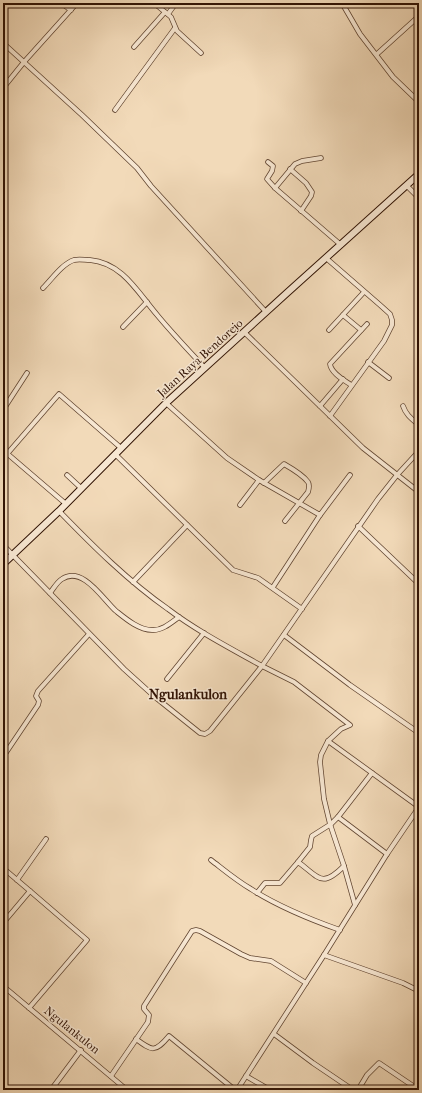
<svg xmlns="http://www.w3.org/2000/svg" width="422" height="1093" font-family="'IM FELL French Canon',serif">
<style>
.lines{fill:none;stroke-linecap:round;stroke-linejoin:round}
.minor-casing{stroke:#614531;stroke-width:5.5}
.secondary-casing{stroke:#311304;stroke-width:8}
.minor{stroke:#f7e7d2;stroke-width:4}
.secondary{stroke:#f7e7d2;stroke-width:6}
.labels{text-anchor:middle;dominant-baseline:central;stroke-width:3;stroke-linejoin:round;paint-order:stroke}
.street-label{font-size:12px;fill:#311304;stroke:#f7e7d2}
.quarter-label{font-size:14px;font-weight:bold;fill:#311304;stroke:#f7e7d2}
</style>
<rect width="100%" height="100%" fill="#f2dab9"/>
<filter id="stains"><feTurbulence type="fractalNoise" baseFrequency=".005" numOctaves="4"/><feColorMatrix values="0 0 0 0 .2 0 0 0 0 .09 0 0 0 0 .02 0 0 0 .5 -.17"/></filter>
<radialGradient id="worn" r=".72"><stop offset=".6" stop-color="#630" stop-opacity="0"/><stop offset="1" stop-color="#630" stop-opacity=".3"/></radialGradient>
<g class="lines">
<g class="minor-casing">
<g id="minor">
<path d="M 61,3 L 71,10"/>
<path d="M 154,3 L 171,17 L 177,31 L 201,53"/>
<path d="M 342,3 L 360,34 L 393,77 L 419,102"/>
<path d="M 168,14 L 176,3"/>
<path d="M 3,43 L 82,115 L 137,168 L 151,186 L 266,312"/>
<path d="M 134,47 L 165,12"/>
<path d="M 377,54 L 419,16"/>
<path d="M 3,88 L 24,62 L 77,3"/>
<path d="M 115,110 L 175,28"/>
<path d="M 268,162 L 273,166 L 272,171 L 267,179 L 275,188 L 341,245"/>
<path d="M 290,169 L 306,183 L 312,192 L 311,196 L 301,211"/>
<path d="M 407,186 L 419,198"/>
<path d="M 275,188 L 295,164 L 302,161 L 321,158"/>
<path d="M 326,258 L 380,305 L 390,314 L 392,320 L 392,325 L 384,341 L 330,416"/>
<path d="M 43,288 C 52,279 62,264 74,260 C 79,259 85,260 90,260 C 123,263 138,293 158,316 C 173,334 189,351 205,368"/>
<path d="M 343,315 L 361,330"/>
<path d="M 123,327 L 147,302"/>
<path d="M 329,330 L 364,292"/>
<path d="M 244,332 L 363,448 L 419,492"/>
<path d="M 368,362 L 389,378"/>
<path d="M 351,385 C 344,380 331,373 330,364 L 367,324"/>
<path d="M 166,403 L 227,458 L 259,480 L 320,515 L 350,475"/>
<path d="M 320,406 L 343,379"/>
<path d="M 403,406 C 406,415 412,419 419,425"/>
<path d="M 3,410 L 27,373"/>
<path d="M 3,450 L 66,504"/>
<path d="M 7,454 L 59,394 L 121,448"/>
<path d="M 115,454 L 233,570 L 258,578 L 302,609"/>
<path d="M 67,475 L 81,488"/>
<path d="M 264,483 L 284,464 C 291,468 303,475 308,482 C 310,485 309,488 308,492 L 285,521"/>
<path d="M 240,505 L 259,480"/>
<path d="M 59,511 C 93,546 128,581 168,609 C 197,631 230,648 262,666 L 378,499 L 397,475 L 419,451"/>
<path d="M 358,526 L 419,584"/>
<path d="M 3,545 L 124,669 L 155,697 L 200,733 L 205,734 L 210,731 L 262,666 L 294,682 L 350,725 L 341,729 L 328,741 L 321,755 L 320,762 L 324,799 L 330,824 L 344,866 L 355,905"/>
<path d="M 133,582 L 187,525"/>
<path d="M 273,587 L 320,515"/>
<path d="M 50,593 C 54,588 57,582 62,579 C 83,565 104,601 116,611 C 126,619 139,630 152,630 C 162,631 172,622 179,617"/>
<path d="M 284,635 L 350,685 L 419,733"/>
<path d="M 167,679 L 204,633"/>
<path d="M 328,741 L 419,807"/>
<path d="M 3,757 L 38,705 L 39,701 L 36,696 L 38,691 L 89,634"/>
<path d="M 338,817 L 387,854"/>
<path d="M 3,828 L 5,829"/>
<path d="M 211,860 C 224,870 237,881 251,889 C 279,907 309,919 340,930"/>
<path d="M 298,862 L 310,847 L 311,840 L 312,836 L 331,824 L 338,817 L 372,773"/>
<path d="M 3,868 L 30,891 L 3,923"/>
<path d="M 17,880 L 46,839"/>
<path d="M 257,893 L 265,883 L 280,883 L 298,862 C 319,877 321,889 344,866"/>
<path d="M 324,955 L 403,983 L 419,991"/>
<path d="M 3,986 L 127,1090"/>
<path d="M 29,1008 L 87,940 L 30,891"/>
<path d="M 274,1034 L 313,1063 L 353,1090"/>
<path d="M 136,1039 C 152,1051 155,1053 169,1036 L 235,1090"/>
<path d="M 111,1076 L 148,1022 L 149,1015 L 144,1009 L 144,1006 L 192,931 L 196,930 L 200,931 L 241,954 L 250,958 L 271,961 L 306,983"/>
<path d="M 246,1076 L 270,1090"/>
<path d="M 51,1090 L 81,1050"/>
<path d="M 237,1090 L 324,955 L 387,854 L 419,807"/>
<path d="M 358,1090 L 367,1075 L 379,1063 L 419,1090"/>
</g>
</g>
<g class="secondary-casing">
<path id="secondary" d="M 3,564 L 59,511 L 166,403 L 288,292 L 419,174"/>
</g>
<use href="#minor" class="minor"/>
<use href="#secondary" class="secondary"/>
</g>
<g class="labels">
<g class="street-label">
<text transform="translate(200 358) rotate(-42)">Jalan Raya Bendorejo</text>
<text transform="translate(72 1030) rotate(39)">Ngulankulon</text>
</g>
<g class="quarter-label">
<text x="188" y="694">Ngulankulon</text>
</g>
</g>
<rect width="422" height="1093" fill="none" stroke="#f2dab9" stroke-width="16"/>
<rect x="4" y="4" width="414" height="1085" fill="none" stroke="#311304" stroke-width="2"/>
<rect x="8" y="8" width="406" height="1077" fill="none" stroke="#311304"/>
<rect width="100%" height="100%" filter="url(#stains)"/>
<rect width="100%" height="100%" fill="url(#worn)"/>
</svg>
